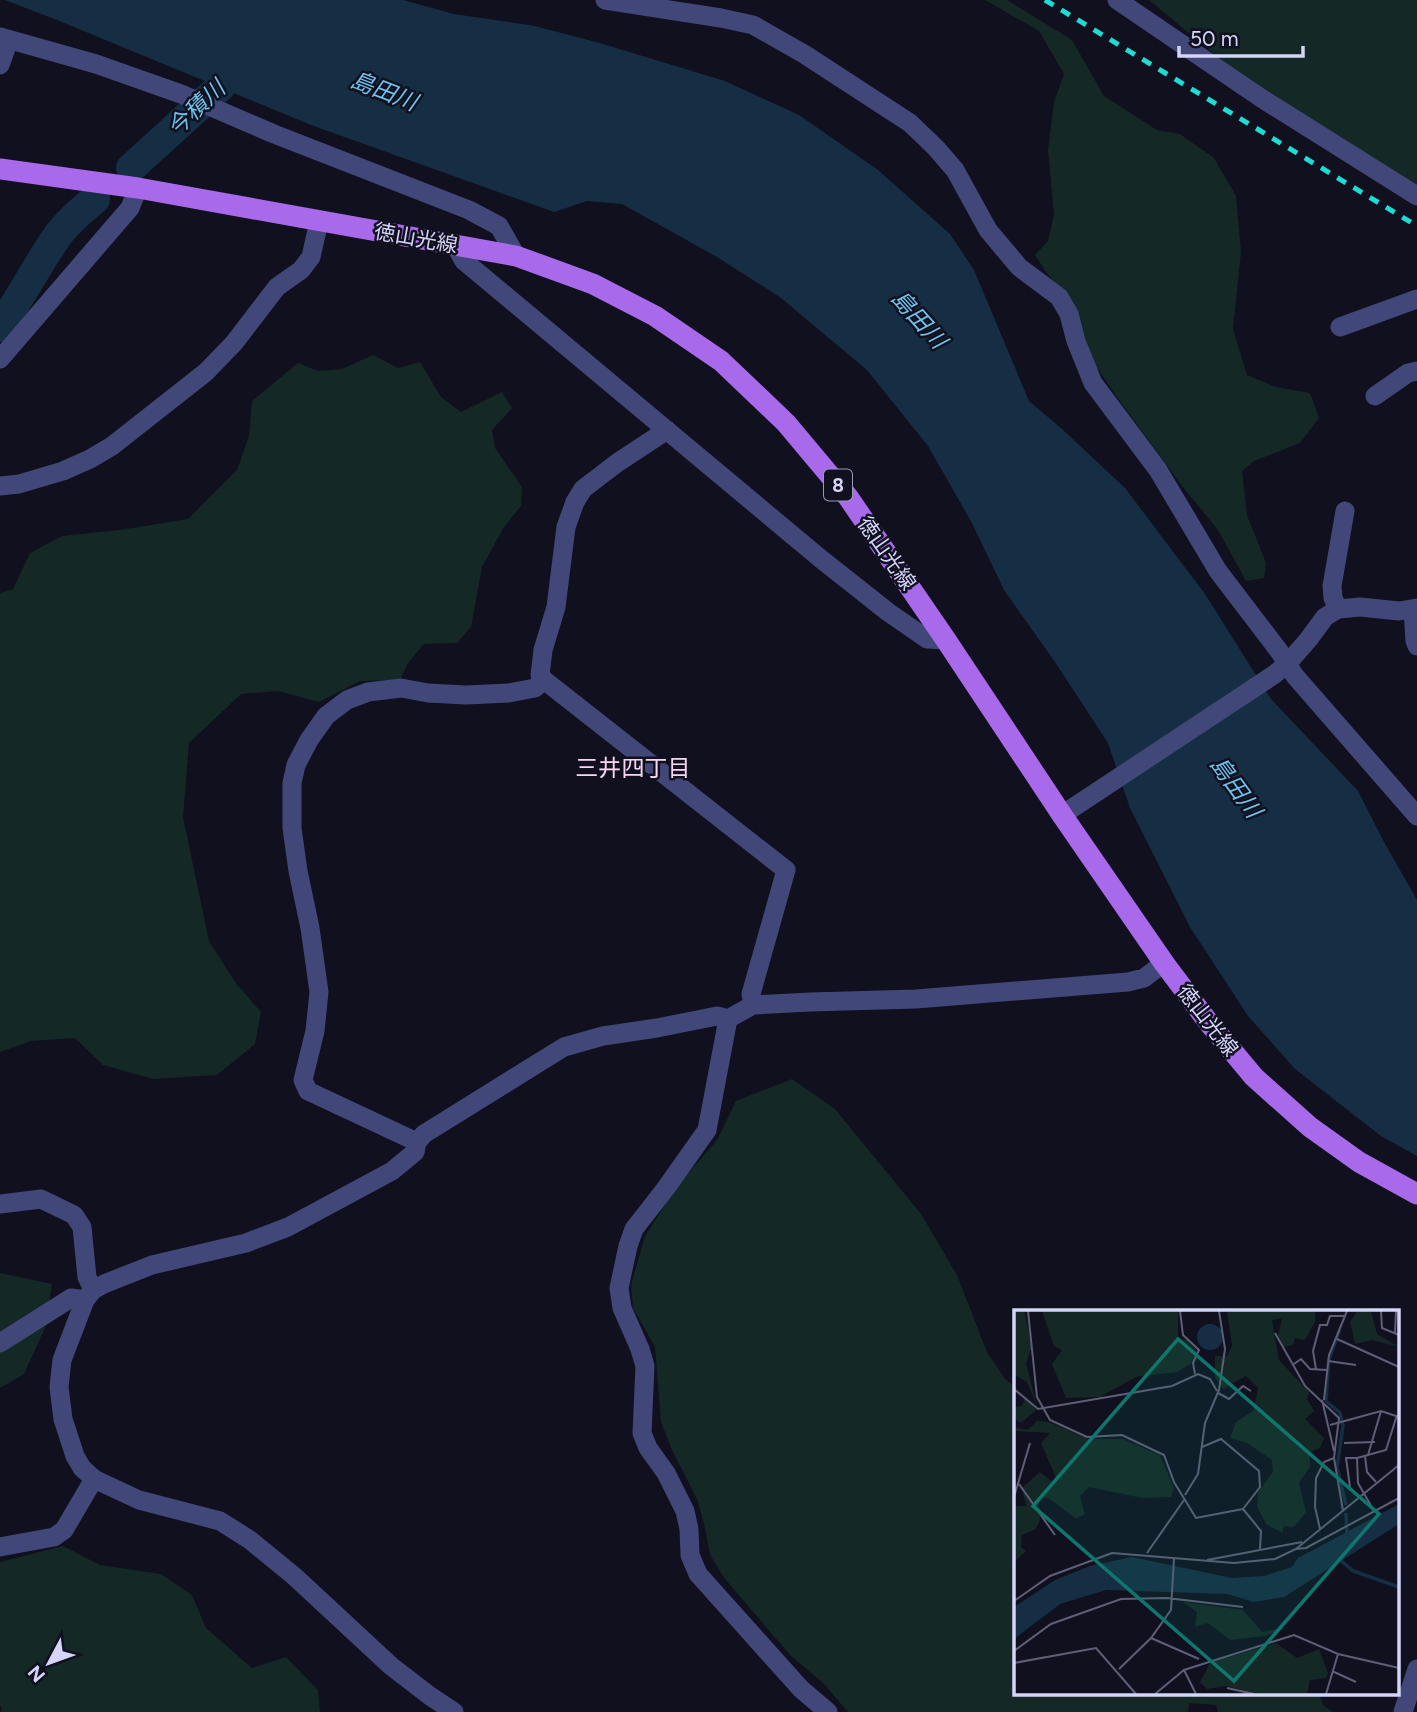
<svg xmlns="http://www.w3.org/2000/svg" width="1417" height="1712" font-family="Figtree,'Noto Sans JP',sans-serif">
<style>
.green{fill:#142825}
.water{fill:#162e43}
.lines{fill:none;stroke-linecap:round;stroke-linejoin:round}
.river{stroke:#162e43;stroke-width:30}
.minor{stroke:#414778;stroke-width:19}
.major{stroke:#a869ea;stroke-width:21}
.rail{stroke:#1edbd3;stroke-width:5;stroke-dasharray:10 9;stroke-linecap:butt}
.labels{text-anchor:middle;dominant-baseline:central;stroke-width:5;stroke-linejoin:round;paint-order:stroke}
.shield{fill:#10101f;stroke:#999ab8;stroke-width:2}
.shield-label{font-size:19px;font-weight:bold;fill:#d4d5f9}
.street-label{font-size:21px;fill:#d4d5f9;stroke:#10101f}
.water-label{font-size:23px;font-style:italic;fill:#6fc3eb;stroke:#10101f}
.neighbourhood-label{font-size:23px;fill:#f9d5f1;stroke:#10101f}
.inset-river{fill:none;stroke:#162e43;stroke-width:3.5}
.inset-road{fill:none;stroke:#5e5f76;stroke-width:2}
.view{fill:#0f766e;fill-opacity:0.15;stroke:#0f766e;stroke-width:3.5}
.inset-edge{fill:none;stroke:#d4d5f9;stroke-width:3.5}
</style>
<rect width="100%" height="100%" fill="#10101f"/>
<g class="green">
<path d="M 985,0 L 1007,0 L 1072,40 L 1104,96 L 1157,130 L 1180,134 L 1214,158 L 1236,196 L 1241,252 L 1233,329 L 1247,375 L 1276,387 L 1310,393 L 1319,418 L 1300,443 L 1254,461 L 1242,471 L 1247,515 L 1266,563 L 1264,578 L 1246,581 L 1218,530 L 1182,486 L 1119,400 L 1094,363 L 1077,313 L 1044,269 L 1035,255 L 1048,241 L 1054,215 L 1048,150 L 1054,102 L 1064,74 L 1039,31 Z"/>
<path d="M 1149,0 L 1417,0 L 1417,186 L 1237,73 Z"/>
<path d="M 373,355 L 398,368 L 420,362 L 441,397 L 461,412 L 502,392 L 512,408 L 492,430 L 495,448 L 522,487 L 521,506 L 504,527 L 482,567 L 471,627 L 457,643 L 424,644 L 408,663 L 400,680 L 360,681 L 319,702 L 278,691 L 241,694 L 189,743 L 183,817 L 209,941 L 235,982 L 261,1012 L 255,1044 L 217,1075 L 153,1079 L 103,1065 L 75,1038 L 31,1041 L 0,1052 L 0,593 L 13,589 L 30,553 L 62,536 L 120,530 L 188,519 L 237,470 L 249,436 L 252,401 L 298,363 L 318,371 L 342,369 Z"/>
<path d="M 792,1079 L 835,1109 L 921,1214 L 957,1275 L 987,1352 L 1005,1379 L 1016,1387 L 1016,1693 L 1319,1693 L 1323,1705 L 1333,1712 L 1218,1712 L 1216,1705 L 1189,1703 L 1188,1712 L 848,1712 L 823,1683 L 791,1656 L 725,1579 L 710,1555 L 705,1528 L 697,1499 L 672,1450 L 661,1422 L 655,1347 L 633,1308 L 631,1285 L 645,1236 L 677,1186 L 717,1140 L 736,1101 Z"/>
<path d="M 0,1273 L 52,1284 L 45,1328 L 24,1374 L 0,1388 Z"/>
<path d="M 63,1546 L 100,1565 L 161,1574 L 192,1595 L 206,1628 L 252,1668 L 286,1657 L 318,1690 L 320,1712 L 0,1712 L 2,1708 L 0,1706 L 0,1562 Z"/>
</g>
<path class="water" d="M 5,0 L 403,0 L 454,14 L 535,26 L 603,44 L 725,81 L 799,115 L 878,170 L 950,234 L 974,270 L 1029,401 L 1062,429 L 1125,488 L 1205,594 L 1271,699 L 1358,791 L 1384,842 L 1417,900 L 1417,1156 L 1381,1136 L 1295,1069 L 1248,1016 L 1190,927 L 1130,808 L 1108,743 L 1055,662 L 1004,590 L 972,523 L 928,446 L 867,370 L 781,298 L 717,257 L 622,204 L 587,201 L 554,212 L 311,125 L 57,20 Z"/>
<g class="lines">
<g class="river">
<path d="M 131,168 L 220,87 L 246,58"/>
<path d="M 0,327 C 20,299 36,267 56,238 C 66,223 81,211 95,199"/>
</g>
<g class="minor">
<path d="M 605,0 L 721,18 L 753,25 L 804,54 L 910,123 L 936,148 L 955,170 L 988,230 L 1019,267 L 1059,297 L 1069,314 L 1076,341 L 1093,383 L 1158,470 L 1218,571 L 1279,651 L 1295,676 L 1417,816"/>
<path d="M 1117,0 L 1261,98 L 1417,196"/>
<path d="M 0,37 L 96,64 L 181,94 L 274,134 L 469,210 L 499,226 L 516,256"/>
<path d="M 0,65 L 9,40"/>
<path d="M 455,245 L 464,261 L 821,559 L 888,612 L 927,639 L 946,640"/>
<path d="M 1340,327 L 1417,299"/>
<path d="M 0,359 L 130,208 L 138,188"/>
<path d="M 1375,396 L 1408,373 L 1417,371"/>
<path d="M 667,430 L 617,463 L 583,489 L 575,502 L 566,527 L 556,607 L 543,650 L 540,675 L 544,680 L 786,870 L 751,994 L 753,1005"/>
<path d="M 0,486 L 19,484 L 63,471 L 90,459 L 112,446 L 206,372 L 234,343 L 277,287 L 301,270 L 311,257 L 319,221"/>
<path d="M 1338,609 L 1333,598 L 1332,586 L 1345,511"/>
<path d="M 1413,610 L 1415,641 L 1417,646"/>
<path d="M 1062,815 L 1275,674 L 1287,664 L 1308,640 L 1325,617 L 1338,609 L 1360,607 L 1399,611 L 1417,608"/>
<path d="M 417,1142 L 308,1091 L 303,1080 L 315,1031 L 319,992 L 310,928 L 298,871 L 292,828 L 292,783 L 296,765 L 309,740 L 326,716 L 347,700 L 368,692 L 401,688 L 428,693 L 466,695 L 509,693 L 535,688 L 544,680"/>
<path d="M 0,1204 L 41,1199 L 74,1215 L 82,1227 L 87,1277 L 93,1290"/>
<path d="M 0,1343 L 71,1298 L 85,1300"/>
<path d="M 0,1547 L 54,1537 L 64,1530 L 94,1479"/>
<path d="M 454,1712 L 430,1696 L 391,1666 L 294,1576 L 250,1540 L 220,1521 L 139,1500 L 94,1479 L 82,1468 L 75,1456 L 63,1419 L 59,1387 L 62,1360 L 85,1300 L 93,1290 L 104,1284 L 152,1265 L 246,1243 L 288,1227 L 392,1171 L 415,1152 L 417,1142 L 424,1134 L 564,1047 L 603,1036 L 657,1028 L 717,1016 L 728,1019"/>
<path d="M 828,1712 L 801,1689 L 698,1574 L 690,1555 L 689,1529 L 685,1511 L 666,1473 L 648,1448 L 642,1433 L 645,1366 L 640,1349 L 622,1308 L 619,1288 L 628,1246 L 634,1229 L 666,1188 L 707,1130 L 728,1019 L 753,1005 L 810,1002 L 916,999 L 1128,982 L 1144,978 L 1164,963"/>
<path d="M 1403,1712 L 1417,1669"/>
</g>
<path class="major" d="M 0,169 L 138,188 L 516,256 L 593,284 L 655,316 L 721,361 L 786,423 L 848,497 L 946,640 L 1062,815 L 1164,963 L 1209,1023 L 1254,1077 L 1310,1127 L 1359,1162 L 1417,1194"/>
<path class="rail" d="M 1045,0 L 1417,226"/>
</g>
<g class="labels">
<rect class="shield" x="824" y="469.5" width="28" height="31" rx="5"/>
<g class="shield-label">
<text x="838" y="485">8</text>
</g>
<g class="street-label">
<text transform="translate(416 238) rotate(10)">徳山光線</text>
<text transform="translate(887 553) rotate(55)">徳山光線</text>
<text transform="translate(1208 1020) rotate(52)">徳山光線</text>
</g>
<g class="water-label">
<text transform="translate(384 91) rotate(21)">島田川</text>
<text transform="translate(196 108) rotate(-43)">今積川</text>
<text transform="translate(919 319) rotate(48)">島田川</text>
<text transform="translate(1236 787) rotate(54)">島田川</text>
</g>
<g class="neighbourhood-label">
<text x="633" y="768">三井四丁目</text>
</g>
</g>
<g transform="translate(1014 1310)">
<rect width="385" height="385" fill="#10101f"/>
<path d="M 0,1 L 10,1 L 18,36 L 12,53 L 23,96 L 13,72 L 0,65 ZM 28,1 L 164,1 L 164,29 L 173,30 L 183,41 L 177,54 L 163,62 L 122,67 L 86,87 L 52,88 L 38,54 L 48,40 L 40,36 ZM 213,1 L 301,1 L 301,12 L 291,30 L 281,28 L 279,35 L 270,37 L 264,25 L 268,8 L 258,10 L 265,50 L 295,82 L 293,89 L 300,101 L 291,109 L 310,128 L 306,138 L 296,142 L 296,157 L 285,173 L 292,202 L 280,217 L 270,216 L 268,223 L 252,214 L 243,196 L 244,182 L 259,162 L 258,150 L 233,133 L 216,128 L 222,112 L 239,101 L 244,78 L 232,66 L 209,79 L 201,67 L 201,46 L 213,46 L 218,36 ZM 343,1 L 357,1 L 363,24 L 385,37 L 358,30 L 341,34 L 336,12 ZM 11,88 L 22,100 L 7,113 L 0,109 L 0,97 L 8,96 ZM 23,111 L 35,112 L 75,129 L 109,129 L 146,145 L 160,178 L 157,187 L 128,188 L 75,177 L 66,186 L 71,204 L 62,209 L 36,189 L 24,187 L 26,210 L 22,219 L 8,225 L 7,237 L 12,241 L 1,251 L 0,262 L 0,196 L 12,196 L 8,178 L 26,162 L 40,173 L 43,170 L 27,133 L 36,123 L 0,121 L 0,117 L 14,120 ZM 169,292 L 229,300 L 248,322 L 278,316 L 251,326 L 216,330 L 194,313 L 181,317 L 183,302 ZM 262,333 L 283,348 L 305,339 L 314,363 L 312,368 L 296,370 L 293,384 L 244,384 L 211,376 L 193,379 L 186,372 L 196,353 Z" fill="#142825"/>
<path d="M183 27a13 13 0 1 1 26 0a13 13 0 1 1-26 0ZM 385,194 L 385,214 L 270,287 L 240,292 L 213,284 L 92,280 L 46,294 L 0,329 L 0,297 L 41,270 L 76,256 L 118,247 L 218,268 L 250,266 L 278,257 L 284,248 Z" fill="#162e43"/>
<path class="inset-river" d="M 326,20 L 315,49 L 312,91 L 326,103 L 329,116 L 323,157 L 332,195M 332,203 L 333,226M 325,249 L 339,261 L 385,277"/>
<path class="inset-road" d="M 14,1 L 23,87 L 36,110 L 73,127 L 108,125 L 150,145 L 160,172 L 182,208 L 229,199M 166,1 L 169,25 L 185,40 L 179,53 L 181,64M 367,1 L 368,18 L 385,25M 261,23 L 291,76 L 325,108 L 320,148 L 329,201M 381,23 L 382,1M 323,29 L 385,57M 314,51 L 342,55M 280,54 L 287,49 L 296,59 L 313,60M 302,59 L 299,41 L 306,15 L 313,15 L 316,6 L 330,6M 0,79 L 24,99 L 158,76 L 184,64 L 196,69 L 203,81M 204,83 L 215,89 L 229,76 L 237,81M 308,90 L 320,141M 310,90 L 315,45 L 333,1M 316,115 L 367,101 L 385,107M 330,133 L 361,132M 188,137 L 207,129 L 245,161 L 246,177 L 229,199M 354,145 L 367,101M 351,146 L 353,162 L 362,172M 343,148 L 372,140 L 383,105M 5,174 L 41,225M 336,177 L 332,148 L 343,148 L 344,173 L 360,201M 171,185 L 184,164 L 191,113 L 205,80 L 211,39 L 205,1M 0,187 L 16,133M 229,199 L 247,221 L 246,239M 306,219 L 301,197 L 302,168 L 310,152 L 320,148M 282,239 L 292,238 L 385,188M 133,243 L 170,190M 193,250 L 288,232M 0,291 L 36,266 L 98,243 L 220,253 L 261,249 L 282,239 L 385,155M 137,328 L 185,349M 0,341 L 37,314 L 107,289 L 153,288 L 229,297M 0,353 L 82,338 L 122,384M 105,359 L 137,328 L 157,300 L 160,248M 170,360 L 182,384M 318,361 L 342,372M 213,378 L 240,384M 141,384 L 170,360 L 280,325 L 324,344 L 385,358M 312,384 L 324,344"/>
<path class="view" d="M 164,29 L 365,204 L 220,371 L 19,196 Z"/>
<rect width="385" height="385" class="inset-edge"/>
</g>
<g transform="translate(49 1663) rotate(229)" stroke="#10101f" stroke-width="5" paint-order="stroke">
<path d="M0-5L12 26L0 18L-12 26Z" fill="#d4d5f9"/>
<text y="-10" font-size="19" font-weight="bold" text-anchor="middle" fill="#d4d5f9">N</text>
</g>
<path d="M1179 46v10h124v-10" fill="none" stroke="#d4d5f9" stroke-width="3.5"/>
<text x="1190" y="46" font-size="21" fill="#d4d5f9" stroke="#10101f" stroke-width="5" paint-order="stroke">50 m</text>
</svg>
